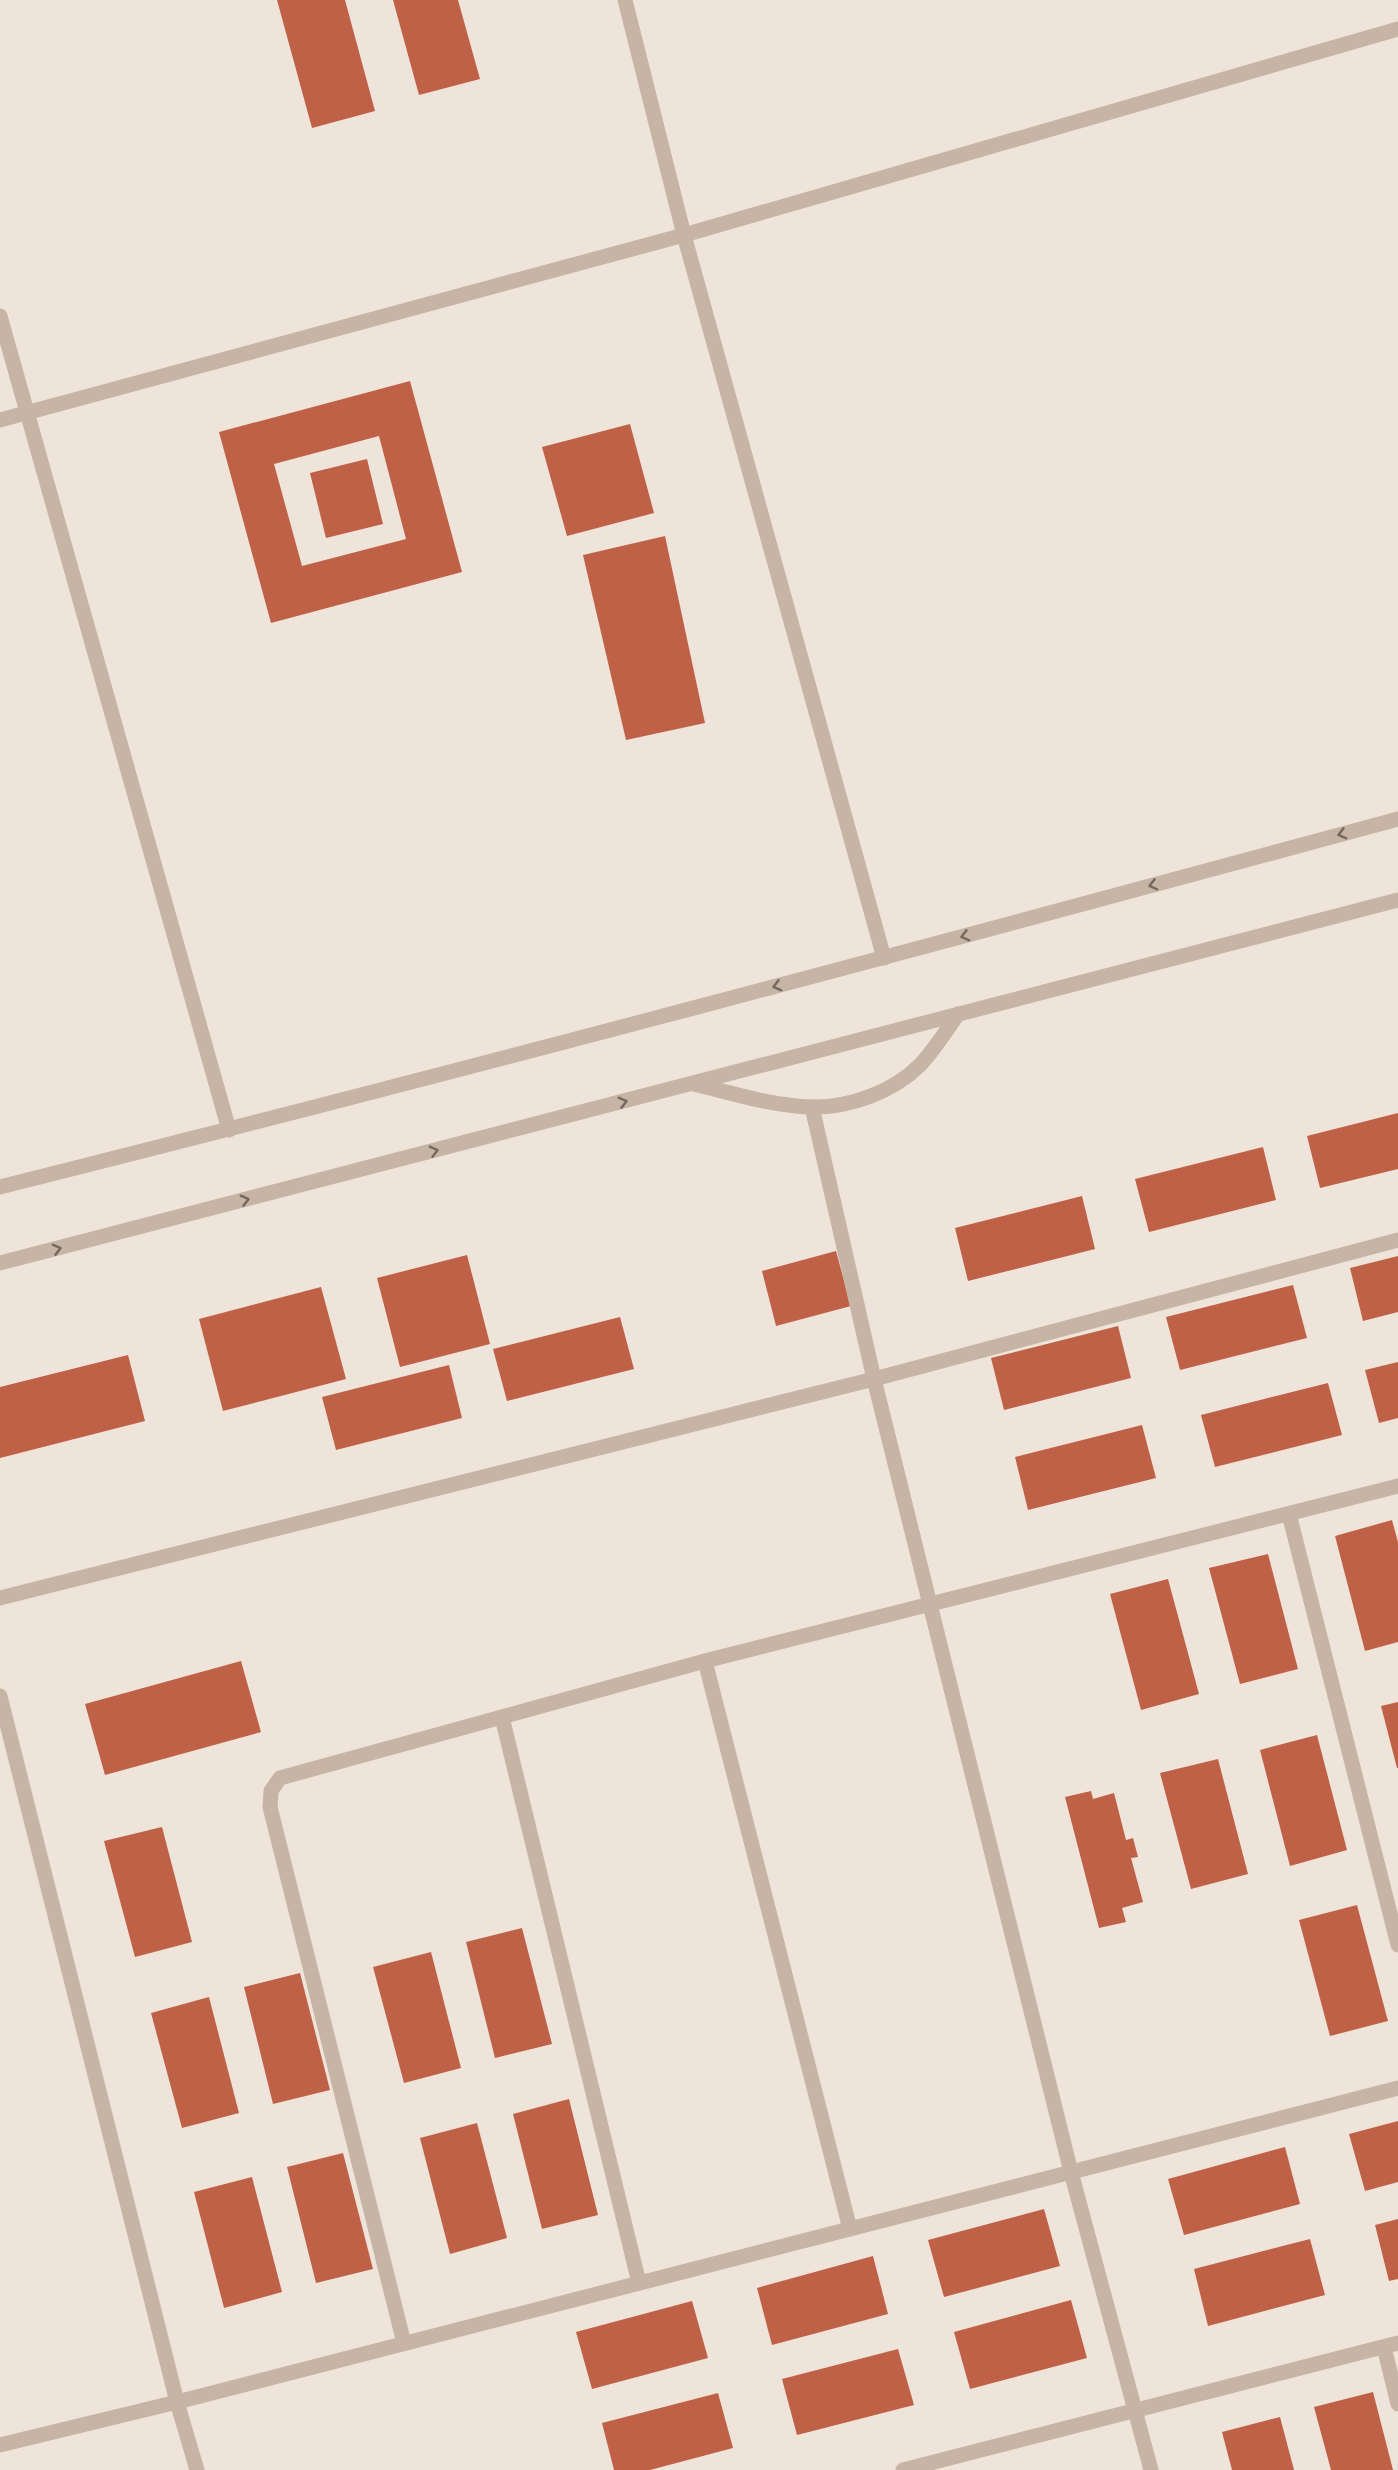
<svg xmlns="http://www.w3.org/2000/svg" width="1398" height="2470" font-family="Signika,sans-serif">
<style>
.building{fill:#bf6147;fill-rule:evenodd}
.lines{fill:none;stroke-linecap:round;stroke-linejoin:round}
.minor{stroke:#c6b4a5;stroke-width:15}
.oneway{stroke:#75685f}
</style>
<rect width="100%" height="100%" fill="#efe4d9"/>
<g class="building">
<path d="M 277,0 L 345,0 L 375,111 L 312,128 Z"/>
<path d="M 393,0 L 458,0 L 480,79 L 419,95 Z"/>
<path d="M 410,381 L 462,572 L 271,623 L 219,432 ZM 379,436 L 406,539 L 302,566 L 274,464 Z"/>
<path d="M 630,424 L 654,513 L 567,536 L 542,447 Z"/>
<path d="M 367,459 L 383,524 L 326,538 L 310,473 Z"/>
<path d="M 665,536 L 705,723 L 626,740 L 583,555 Z"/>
<path d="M 1398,1113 L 1398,1169 L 1320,1188 L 1307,1136 Z"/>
<path d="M 1263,1147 L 1276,1200 L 1149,1232 L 1135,1179 Z"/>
<path d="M 1082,1196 L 1095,1249 L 968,1281 L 955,1228 Z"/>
<path d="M 836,1251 L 851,1306 L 776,1326 L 762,1271 Z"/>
<path d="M 467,1255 L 490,1344 L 400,1367 L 377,1278 Z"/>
<path d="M 1398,1256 L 1398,1312 L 1363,1321 L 1350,1268 Z"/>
<path d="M 1293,1285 L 1307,1338 L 1180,1370 L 1166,1317 Z"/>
<path d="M 321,1287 L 346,1379 L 223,1411 L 199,1319 Z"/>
<path d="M 620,1317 L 634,1369 L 507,1401 L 493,1349 Z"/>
<path d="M 1118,1326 L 1131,1378 L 1004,1410 L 991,1358 Z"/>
<path d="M 128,1355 L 145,1421 L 0,1458 L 0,1387 Z"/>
<path d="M 1398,1362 L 1398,1418 L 1379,1423 L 1365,1370 Z"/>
<path d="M 449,1365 L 462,1418 L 336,1450 L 322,1397 Z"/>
<path d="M 1328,1383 L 1342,1435 L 1215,1467 L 1201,1415 Z"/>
<path d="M 1142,1425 L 1156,1478 L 1028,1510 L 1015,1457 Z"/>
<path d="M 1392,1520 L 1398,1542 L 1398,1642 L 1365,1651 L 1335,1536 Z"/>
<path d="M 1268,1554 L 1298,1669 L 1240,1684 L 1209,1568 Z"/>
<path d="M 1168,1579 L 1199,1694 L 1141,1710 L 1110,1594 Z"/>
<path d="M 241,1661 L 261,1732 L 105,1775 L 85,1704 Z"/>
<path d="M 1398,1702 L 1398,1768 L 1397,1768 L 1381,1706 Z"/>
<path d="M 1317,1735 L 1347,1850 L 1290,1866 L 1260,1750 Z"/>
<path d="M 1218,1759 L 1248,1874 L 1191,1889 L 1160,1773 Z"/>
<path d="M 1091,1791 L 1093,1799 L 1114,1793 L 1126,1840 L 1133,1838 L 1138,1857 L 1131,1858 L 1143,1902 L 1122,1908 L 1126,1922 L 1099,1928 L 1065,1797 Z"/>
<path d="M 162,1827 L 192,1942 L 135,1957 L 104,1841 Z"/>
<path d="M 1357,1905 L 1388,2021 L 1330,2036 L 1299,1920 Z"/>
<path d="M 522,1928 L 552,2044 L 495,2058 L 466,1942 Z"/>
<path d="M 431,1952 L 461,2068 L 404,2083 L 373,1967 Z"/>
<path d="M 300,1973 L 330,2090 L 273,2104 L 244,1987 Z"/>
<path d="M 209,1997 L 239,2113 L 182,2128 L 151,2013 Z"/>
<path d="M 569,2099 L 598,2215 L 542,2229 L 513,2114 Z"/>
<path d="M 1398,2121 L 1398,2182 L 1365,2191 L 1349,2134 Z"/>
<path d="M 477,2123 L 507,2238 L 450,2254 L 420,2138 Z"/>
<path d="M 1285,2147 L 1300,2204 L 1184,2235 L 1168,2179 Z"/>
<path d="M 343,2153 L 373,2269 L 316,2283 L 287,2167 Z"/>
<path d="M 252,2177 L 282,2292 L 224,2308 L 194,2192 Z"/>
<path d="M 1044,2209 L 1060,2266 L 944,2297 L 928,2240 Z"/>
<path d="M 1398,2219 L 1398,2279 L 1389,2281 L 1375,2225 Z"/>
<path d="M 1310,2239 L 1325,2295 L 1208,2326 L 1194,2269 Z"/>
<path d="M 873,2256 L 888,2314 L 772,2345 L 757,2288 Z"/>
<path d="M 1071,2300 L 1087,2358 L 970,2389 L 954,2332 Z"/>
<path d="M 692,2301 L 708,2358 L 592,2389 L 576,2332 Z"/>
<path d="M 898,2349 L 914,2405 L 797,2435 L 782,2379 Z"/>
<path d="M 1373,2392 L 1393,2470 L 1331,2470 L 1314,2407 Z"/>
<path d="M 718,2393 L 733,2448 L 650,2470 L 614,2470 L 602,2423 Z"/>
<path d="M 1280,2417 L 1294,2470 L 1232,2470 L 1222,2432 Z"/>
</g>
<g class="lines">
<g class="minor">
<path d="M 625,0 L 684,235 L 884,958"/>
<path d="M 0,316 L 229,1130"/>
<path d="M 0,420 L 684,235 L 1398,29"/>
<path d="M 694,1084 C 732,1093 772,1106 811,1107 C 849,1108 893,1092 920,1065 C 934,1050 946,1031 958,1014"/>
<path d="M 812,1107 L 874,1379 L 1071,2172 L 1151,2470"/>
<path d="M 0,1187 C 467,1070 933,945 1398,819"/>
<path d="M 0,1263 L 1398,900"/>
<path d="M 1289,1514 L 1398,1945"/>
<path d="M 0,1598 L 874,1379 L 1398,1240"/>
<path d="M 705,1661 L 850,2229"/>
<path d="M 0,1696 L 177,2402 L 197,2470"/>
<path d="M 502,1717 L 639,2283"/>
<path d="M 404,2343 L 270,1807 L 271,1791 L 280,1778 L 705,1661 L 1398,1486"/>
<path d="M 1384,2347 L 1398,2404"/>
<path d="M 0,2445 L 177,2402 L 1398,2088"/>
<path d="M 903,2470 L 1398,2343"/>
</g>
</g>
<defs><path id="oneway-chevron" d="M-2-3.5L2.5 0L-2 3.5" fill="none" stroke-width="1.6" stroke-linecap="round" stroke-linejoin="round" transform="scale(1.5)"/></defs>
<g class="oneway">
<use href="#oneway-chevron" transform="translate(1342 834) rotate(165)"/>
<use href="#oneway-chevron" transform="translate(1153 885) rotate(165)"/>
<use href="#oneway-chevron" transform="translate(965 936) rotate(165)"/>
<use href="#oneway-chevron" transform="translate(777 986) rotate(165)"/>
<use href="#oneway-chevron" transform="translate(623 1102) rotate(-15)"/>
<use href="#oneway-chevron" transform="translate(434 1151) rotate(-15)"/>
<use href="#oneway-chevron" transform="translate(245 1200) rotate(-15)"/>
<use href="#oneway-chevron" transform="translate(57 1249) rotate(-15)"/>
</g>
</svg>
